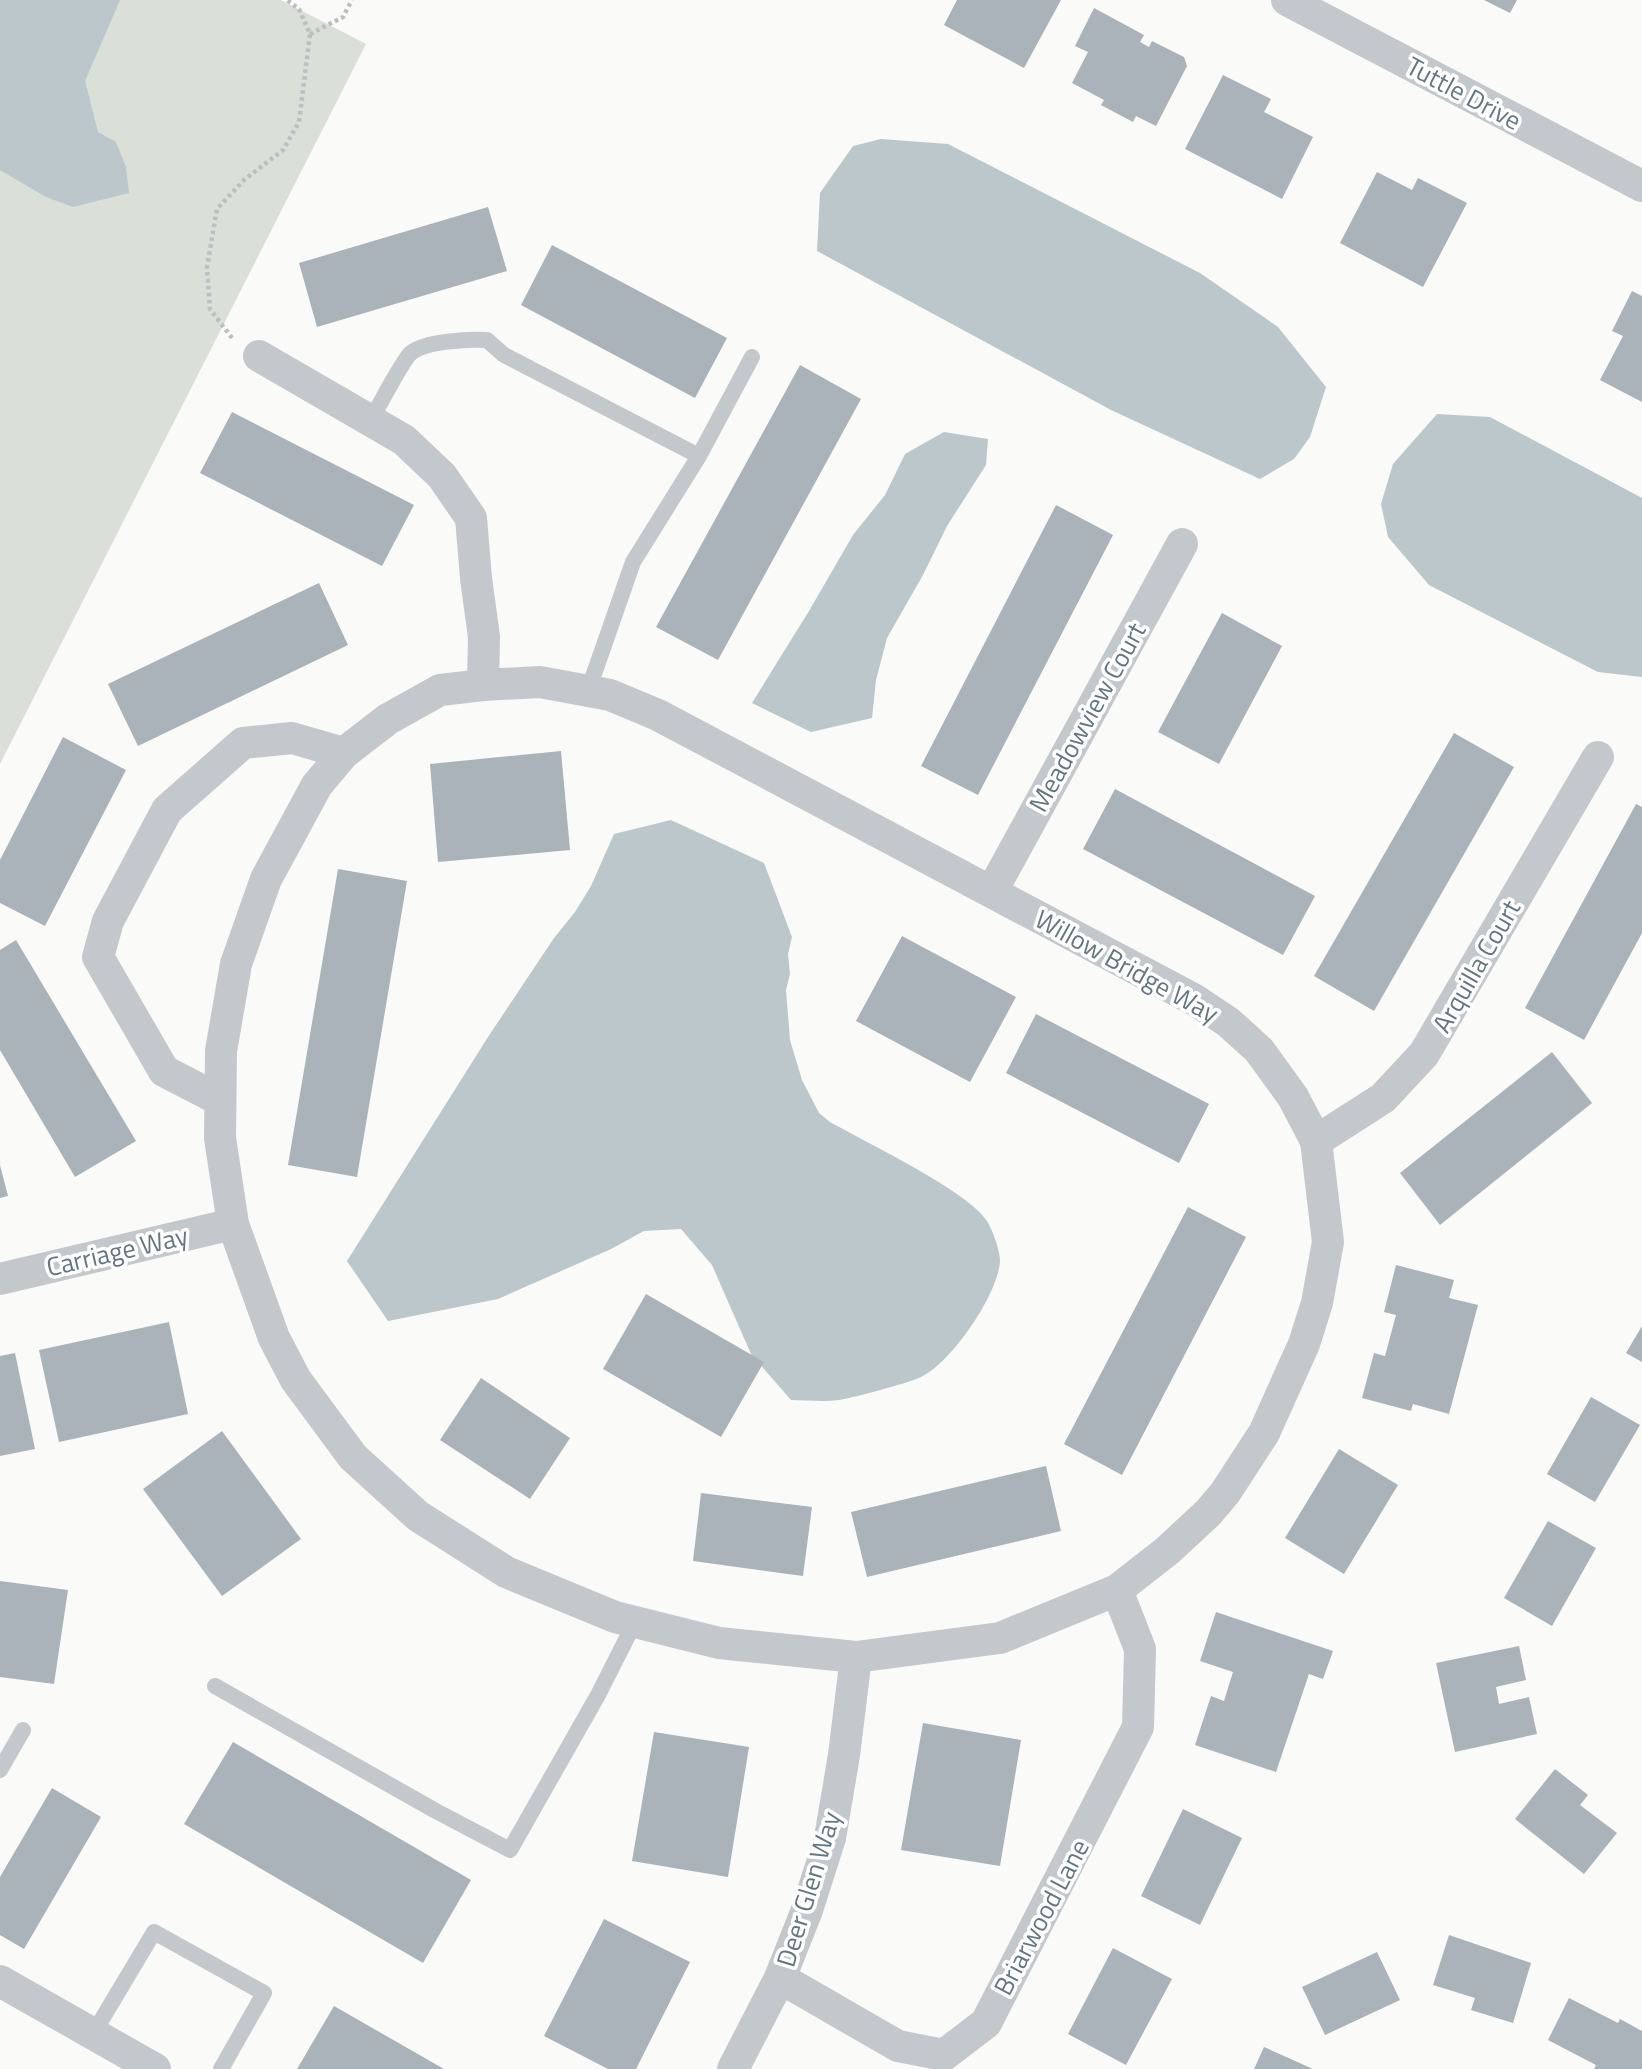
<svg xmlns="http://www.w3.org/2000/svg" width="1642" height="2069" font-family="'Titillium Web',sans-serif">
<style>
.green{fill:#dadfd7}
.water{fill:#bbc7cb}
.building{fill:#aab3b9}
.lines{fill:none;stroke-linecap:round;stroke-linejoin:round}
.path{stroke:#bbbfc2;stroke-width:4.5;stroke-dasharray:3.5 3.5;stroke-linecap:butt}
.lane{stroke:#c3c8cc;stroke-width:16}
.street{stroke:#c3c8cc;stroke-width:32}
.labels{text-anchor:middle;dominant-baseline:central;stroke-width:7;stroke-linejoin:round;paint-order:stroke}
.street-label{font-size:26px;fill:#657683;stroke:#fff}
</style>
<rect width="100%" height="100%" fill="#fafaf8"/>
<path class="green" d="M 0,0 L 281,0 L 366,44 L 0,764 Z"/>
<g class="water">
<path d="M 0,0 L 120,0 L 85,81 L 98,132 L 116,142 L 126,167 L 129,193 L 73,207 L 46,197 L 0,170 Z"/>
<path d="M 881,139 L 948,144 L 1200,273 L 1278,327 L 1326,387 L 1310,437 L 1294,459 L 1260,479 L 1111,410 L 817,251 L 820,193 L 853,146 Z"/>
<path d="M 1437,414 L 1490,417 L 1642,498 L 1642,677 L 1598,672 L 1429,585 L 1388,537 L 1381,504 L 1393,464 Z"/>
<path d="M 944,432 L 988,439 L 986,465 L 947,526 L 923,575 L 887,638 L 876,680 L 872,718 L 811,732 L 752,703 L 809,611 L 853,535 L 885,495 L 905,454 Z"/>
<path d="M 671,820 L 764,863 L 792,937 L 788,954 L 790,974 L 786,990 L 790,1040 L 802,1080 L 819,1113 L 830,1122 C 865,1142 968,1191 987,1221 C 993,1231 1000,1251 1000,1261 C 998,1295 951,1363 921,1377 C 905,1384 856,1397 839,1400 C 823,1402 806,1400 791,1400 L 751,1354 L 712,1265 L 681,1229 L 644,1231 L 611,1249 L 498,1299 L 388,1321 L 347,1261 L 488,1037 L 554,938 L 575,912 L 591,886 L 614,834 Z"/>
</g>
<g class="building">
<path d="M 957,0 L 1061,0 L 1024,68 L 944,25 Z"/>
<path d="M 1484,0 L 1517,0 L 1510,13 Z"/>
<path d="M 1094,8 L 1144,35 L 1140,42 L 1149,47 L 1152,41 L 1184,57 L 1187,66 L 1156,126 L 1136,116 L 1133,122 L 1101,105 L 1104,100 L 1072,83 L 1088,52 L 1075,46 Z"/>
<path d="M 1223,75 L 1271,99 L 1264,112 L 1313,137 L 1282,199 L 1185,149 Z"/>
<path d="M 1377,172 L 1412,190 L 1418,178 L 1467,203 L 1423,287 L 1340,243 Z"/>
<path d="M 488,207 L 507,271 L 317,327 L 299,263 Z"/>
<path d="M 552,245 L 727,338 L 695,398 L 521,305 Z"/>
<path d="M 1632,291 L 1642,296 L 1642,402 L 1600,380 L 1623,336 L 1612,331 Z"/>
<path d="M 800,365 L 861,399 L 718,660 L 656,627 Z"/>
<path d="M 232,412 L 414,505 L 382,566 L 200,473 Z"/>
<path d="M 1056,505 L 1113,535 L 978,795 L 921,766 Z"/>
<path d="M 319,583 L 348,645 L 138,746 L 108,684 Z"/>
<path d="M 1222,613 L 1282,646 L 1219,764 L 1158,732 Z"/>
<path d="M 1454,733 L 1514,767 L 1374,1011 L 1314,976 Z"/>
<path d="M 63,737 L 126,770 L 45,926 L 0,903 L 0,860 Z"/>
<path d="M 561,751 L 570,850 L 438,862 L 430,764 Z"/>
<path d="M 1115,789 L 1315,896 L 1283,955 L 1083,849 Z"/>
<path d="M 1636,804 L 1642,807 L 1642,933 L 1584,1040 L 1525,1008 Z"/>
<path d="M 338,869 L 407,881 L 357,1177 L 288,1165 Z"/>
<path d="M 902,936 L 1016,997 L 970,1082 L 856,1021 Z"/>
<path d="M 16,940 L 136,1141 L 75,1177 L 0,1050 L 0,950 Z"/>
<path d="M 1036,1014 L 1209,1104 L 1179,1163 L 1006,1073 Z"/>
<path d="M 1552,1052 L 1592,1103 L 1440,1225 L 1400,1173 Z"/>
<path d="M 0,1165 L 8,1196 L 0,1198 Z"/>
<path d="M 1188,1207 L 1246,1237 L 1122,1475 L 1064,1444 Z"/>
<path d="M 1396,1265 L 1454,1280 L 1449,1298 L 1478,1305 L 1449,1414 L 1413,1404 L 1411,1411 L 1362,1398 L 1374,1353 L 1385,1356 L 1396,1315 L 1384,1312 Z"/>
<path d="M 646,1294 L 764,1362 L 721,1437 L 603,1369 Z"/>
<path d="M 169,1322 L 188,1414 L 59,1442 L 39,1350 Z"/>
<path d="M 1642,1326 L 1642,1362 L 1626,1353 Z"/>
<path d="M 15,1353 L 35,1449 L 0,1456 L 0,1356 Z"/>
<path d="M 481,1378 L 570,1438 L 530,1499 L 440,1440 Z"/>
<path d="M 1591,1397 L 1640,1425 L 1595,1502 L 1547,1474 Z"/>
<path d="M 222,1431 L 301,1539 L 222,1596 L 143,1489 Z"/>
<path d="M 1339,1449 L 1398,1485 L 1344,1574 L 1285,1538 Z"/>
<path d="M 1046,1466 L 1061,1531 L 867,1577 L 851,1512 Z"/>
<path d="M 701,1493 L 812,1507 L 803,1576 L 693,1561 Z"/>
<path d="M 1548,1521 L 1596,1548 L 1552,1626 L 1504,1598 Z"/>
<path d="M 0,1581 L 68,1590 L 54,1684 L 0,1677 Z"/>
<path d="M 1216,1612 L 1333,1651 L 1323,1679 L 1309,1674 L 1276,1772 L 1195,1745 L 1211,1696 L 1224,1701 L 1233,1672 L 1200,1661 Z"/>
<path d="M 1519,1646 L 1526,1680 L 1496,1687 L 1499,1704 L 1529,1697 L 1537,1734 L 1455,1752 L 1436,1663 Z"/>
<path d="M 923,1723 L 1021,1740 L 1000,1866 L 901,1850 Z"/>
<path d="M 654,1732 L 749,1747 L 728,1877 L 632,1861 Z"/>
<path d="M 233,1742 L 471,1880 L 423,1963 L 184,1824 Z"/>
<path d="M 1555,1769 L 1588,1795 L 1580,1805 L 1617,1833 L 1584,1874 L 1515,1819 Z"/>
<path d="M 52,1788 L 101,1817 L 24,1949 L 0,1935 L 0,1877 Z"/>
<path d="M 1183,1809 L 1242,1838 L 1200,1925 L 1141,1896 Z"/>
<path d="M 604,1919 L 690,1962 L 636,2069 L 608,2069 L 544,2036 Z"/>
<path d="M 1449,1935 L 1531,1963 L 1513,2023 L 1471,2010 L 1475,1998 L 1433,1985 Z"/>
<path d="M 1113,1948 L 1172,1979 L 1126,2065 L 1068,2034 Z"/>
<path d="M 1377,1952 L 1400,2000 L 1325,2035 L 1302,1987 Z"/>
<path d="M 1569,1998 L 1618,2023 L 1620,2019 L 1642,2031 L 1642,2069 L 1594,2069 L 1596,2065 L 1548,2040 Z"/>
<path d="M 334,2006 L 444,2069 L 297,2069 Z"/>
<path d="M 1264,2047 L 1313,2069 L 1254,2069 Z"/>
</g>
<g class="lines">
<g class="path">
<path d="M 310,34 L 343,17 L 352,0"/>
<path d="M 232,338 L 210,309 L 207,267 L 217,209 L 244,180 L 283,150 L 299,122 L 310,34 L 299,9 L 287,0"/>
</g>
<g class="lane">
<path d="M 371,420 C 378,408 403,359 411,353 C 425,341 469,339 487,340 L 504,355 L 699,456"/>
<path d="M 588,691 L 633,562 L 699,456 L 752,357"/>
<path d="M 215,1686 L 434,1810 L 510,1850 L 598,1695 L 635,1622"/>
<path d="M 0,1770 L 23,1730"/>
<path d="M 93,2034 L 154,1932 L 264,1993 L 221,2069"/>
</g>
<g class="street">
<path d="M 1287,0 L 1642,186"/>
<path d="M 259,356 L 404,440 L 442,476 L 471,518 L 476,578 L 484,637 L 483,685"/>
<path d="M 540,682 L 610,695 L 658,715 L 1195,1000 L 1228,1022 L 1259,1050 L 1293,1097 L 1316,1141 L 1328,1242 L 1317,1303 L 1304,1344 L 1264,1433 L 1225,1493 L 1208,1513 L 1167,1551 L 1117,1590 L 1000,1638 L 856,1657 L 719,1643 L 615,1617 L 506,1572 L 418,1516 L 353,1457 L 296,1380 L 274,1338 L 233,1224 L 220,1138 L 221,1051 L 236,964 L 266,879 L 317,785 L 344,753 L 388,719 L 440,690 L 483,685 Z"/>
<path d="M 992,891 L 1182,544"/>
<path d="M 220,1100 L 164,1071 L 98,957 L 108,921 L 167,810 L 243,743 L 292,738 L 344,753"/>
<path d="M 1316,1141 L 1383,1098 L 1424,1054 L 1598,757"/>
<path d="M 0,1279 L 233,1224"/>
<path d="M 780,1978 L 898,2046 L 944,2055 L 986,2023 L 1138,1727 L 1140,1649 L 1117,1590"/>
<path d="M 0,1981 L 155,2069"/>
<path d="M 733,2069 L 780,1978 L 807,1910 L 830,1838 L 844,1755 L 856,1657"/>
</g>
</g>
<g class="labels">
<g class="street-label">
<text transform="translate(1464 93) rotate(28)">Tuttle Drive</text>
<text transform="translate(1087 717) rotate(-61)">Meadowview Court</text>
<text transform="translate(1127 966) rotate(29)">Willow Bridge Way</text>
<text transform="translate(1476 966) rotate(-60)">Arquilla Court</text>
<text transform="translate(117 1251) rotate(-13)">Carriage Way</text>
<text transform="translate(808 1889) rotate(-73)">Deer Glen Way</text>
<text transform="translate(1041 1917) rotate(-62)">Briarwood Lane</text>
</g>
</g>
</svg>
